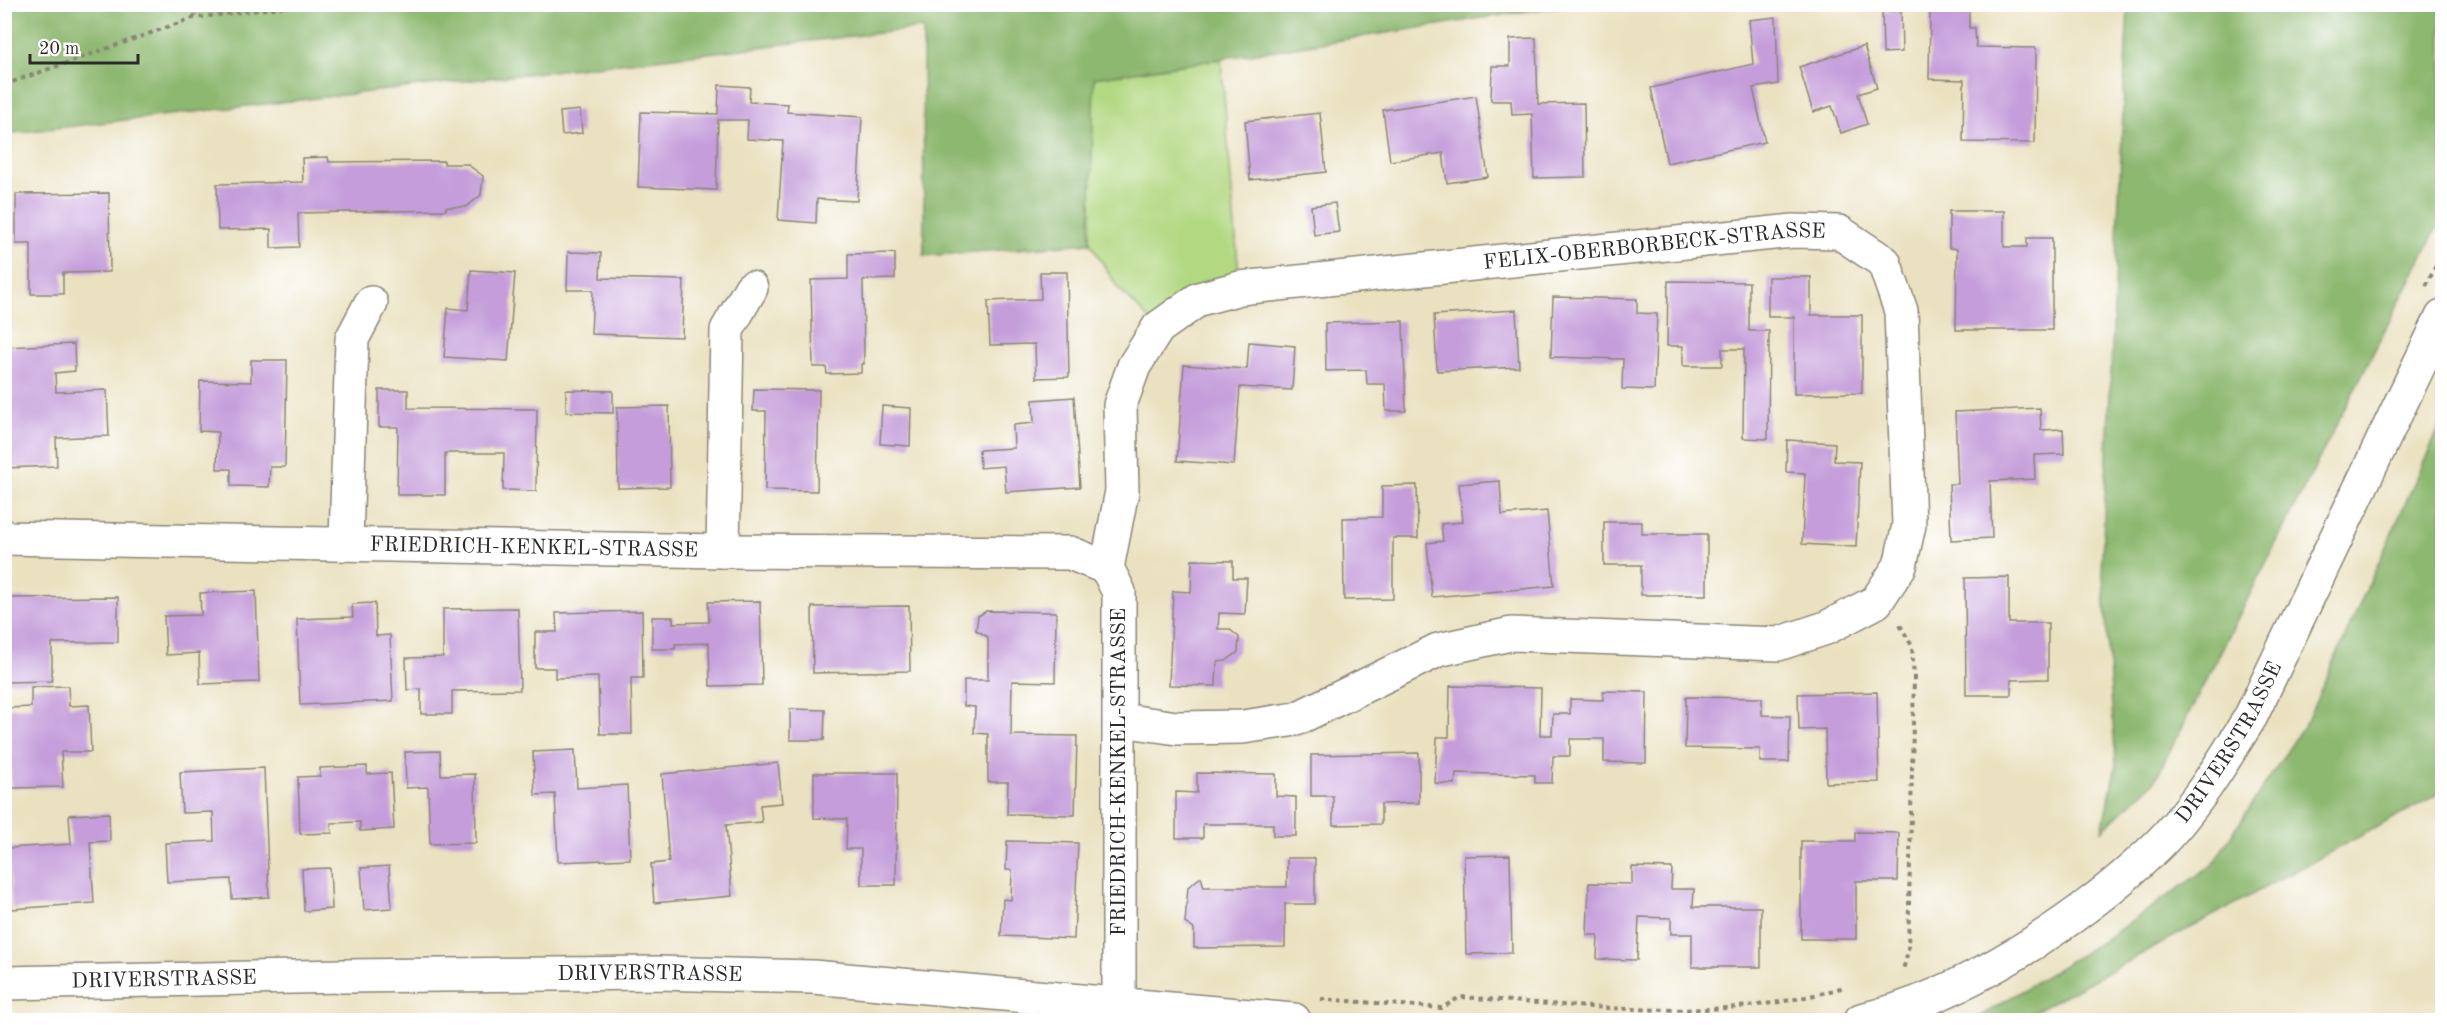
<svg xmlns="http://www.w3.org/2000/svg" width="2447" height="1025" font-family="'Old Standard TT',serif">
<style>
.green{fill:#b2d882;stroke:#6e8256;stroke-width:1.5}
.forest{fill:#8db870;stroke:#5c724e;stroke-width:1.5}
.building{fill:#c49dda}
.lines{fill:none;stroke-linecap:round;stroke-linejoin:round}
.minor-casing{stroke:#8a8676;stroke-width:36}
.path{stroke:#8a8676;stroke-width:4;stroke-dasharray:4.5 4.5;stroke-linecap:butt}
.minor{stroke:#fff;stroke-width:33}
.labels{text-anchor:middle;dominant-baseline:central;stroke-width:4.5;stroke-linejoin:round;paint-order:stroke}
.street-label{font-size:21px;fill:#2b2b2b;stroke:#fff}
</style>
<rect width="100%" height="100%" fill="#fff"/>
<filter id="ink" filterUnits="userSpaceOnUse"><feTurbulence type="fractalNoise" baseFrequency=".0167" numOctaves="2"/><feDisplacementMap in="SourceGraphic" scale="12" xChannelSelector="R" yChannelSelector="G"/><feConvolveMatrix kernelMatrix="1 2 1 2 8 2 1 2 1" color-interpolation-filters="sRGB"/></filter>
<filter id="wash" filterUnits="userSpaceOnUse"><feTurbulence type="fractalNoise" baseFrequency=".008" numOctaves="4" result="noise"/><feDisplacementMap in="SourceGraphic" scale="24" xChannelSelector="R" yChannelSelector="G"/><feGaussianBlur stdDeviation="1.35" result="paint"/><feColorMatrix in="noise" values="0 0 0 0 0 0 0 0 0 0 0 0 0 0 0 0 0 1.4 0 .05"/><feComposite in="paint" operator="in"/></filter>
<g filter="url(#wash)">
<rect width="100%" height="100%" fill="#eae1c0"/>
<path class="green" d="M 1221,59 L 1240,288 L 1158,328 L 1118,288 L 1090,243 L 1093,78 Z"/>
<g class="forest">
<path d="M 4,5 L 5,4 L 1568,5 L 1094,78 L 1090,243 L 924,256 L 923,28 L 5,134 Z"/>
<path d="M 2128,5 L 2442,5 L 2442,218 L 2154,782 L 2102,830 L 2116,766 L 2102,561 Z"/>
<path d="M 2442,422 L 2442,792 L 2019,1020 L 1974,1020 L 2106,939 L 2212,865 L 2307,721 Z"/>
</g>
<g id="blocks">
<g class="building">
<path d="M 1930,8 L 1969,9 L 1969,28 L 1975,28 L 1976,47 L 2036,48 L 2035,143 L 1963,142 L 1964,80 L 1929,79 Z"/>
<path d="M 1901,11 L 1902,52 L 1883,53 L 1882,12 Z"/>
<path d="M 1776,17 L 1778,84 L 1753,88 L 1765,142 L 1667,163 L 1651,88 L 1753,64 L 1749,20 Z"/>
<path d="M 1536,38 L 1538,104 L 1584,103 L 1585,177 L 1534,178 L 1532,114 L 1512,115 L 1511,101 L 1491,101 L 1492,66 L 1510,66 L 1510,39 Z"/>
<path d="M 1864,46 L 1877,88 L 1858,94 L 1867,124 L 1841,133 L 1832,106 L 1813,112 L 1799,67 Z"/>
<path d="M 719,85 L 750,87 L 749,102 L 788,104 L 787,112 L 862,117 L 857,201 L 817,199 L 816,223 L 778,220 L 783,141 L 747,139 L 748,120 L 718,120 L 716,190 L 638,187 L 641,112 L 718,114 Z"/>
<path d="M 1476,96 L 1488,177 L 1447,183 L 1443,153 L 1390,161 L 1383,110 Z"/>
<path d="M 580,110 L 582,133 L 562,135 L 560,112 Z"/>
<path d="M 1320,113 L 1326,172 L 1250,180 L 1245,121 Z"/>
<path d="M 328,157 L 329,162 L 444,161 L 444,164 L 467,164 L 483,176 L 481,195 L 466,207 L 446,207 L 446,210 L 298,213 L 299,247 L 271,248 L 271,229 L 218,230 L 217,184 L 303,182 L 302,158 Z"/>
<path d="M 109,193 L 110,272 L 63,273 L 63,294 L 31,294 L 31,244 L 16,244 L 16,194 Z"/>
<path d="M 1335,203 L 1339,232 L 1314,235 L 1311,206 Z"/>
<path d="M 1949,211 L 2004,211 L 2004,247 L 2027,247 L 2027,238 L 2052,238 L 2052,330 L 1956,330 L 1957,249 L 1949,248 Z"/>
<path d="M 568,252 L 601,253 L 600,278 L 684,280 L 682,337 L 591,334 L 593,290 L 567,290 Z"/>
<path d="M 895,253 L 895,279 L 863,280 L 864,364 L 861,364 L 861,373 L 827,374 L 826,367 L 813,367 L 811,280 L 848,279 L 848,254 Z"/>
<path d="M 471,270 L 515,273 L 508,361 L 444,357 L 448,308 L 468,310 Z"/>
<path d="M 1040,272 L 1067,272 L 1069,377 L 1036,378 L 1035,344 L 990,345 L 988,301 L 1041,299 Z"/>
<path d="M 1768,277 L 1811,277 L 1811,315 L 1862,315 L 1862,393 L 1794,394 L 1794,317 L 1768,317 Z"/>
<path d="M 1668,281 L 1749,282 L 1749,331 L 1769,331 L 1768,439 L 1743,438 L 1744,349 L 1722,349 L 1722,366 L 1683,366 L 1683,346 L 1667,346 Z"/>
<path d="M 1553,297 L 1637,299 L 1637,313 L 1657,314 L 1654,390 L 1622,389 L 1623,359 L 1551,357 Z"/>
<path d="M 1516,310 L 1519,367 L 1437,371 L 1434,315 Z"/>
<path d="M 1403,321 L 1406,411 L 1386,411 L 1385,384 L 1367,384 L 1366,370 L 1326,371 L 1325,323 Z"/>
<path d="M 1249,342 L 1295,346 L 1292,390 L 1240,387 L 1234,465 L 1177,461 L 1184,365 L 1247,369 Z"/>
<path d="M 74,344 L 75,371 L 55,373 L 56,392 L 107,390 L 109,436 L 56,438 L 57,466 L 4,468 L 4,347 Z"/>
<path d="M 251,360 L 287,360 L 285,467 L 270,467 L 269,487 L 231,486 L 231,469 L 217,469 L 218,432 L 199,431 L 200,381 L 251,382 Z"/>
<path d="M 754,389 L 819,390 L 817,491 L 765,490 L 766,411 L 753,411 Z"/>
<path d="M 379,390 L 408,390 L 408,408 L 537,409 L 536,491 L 503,490 L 504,453 L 445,453 L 445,495 L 397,495 L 398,427 L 379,427 Z"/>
<path d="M 566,390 L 613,391 L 613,413 L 566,412 Z"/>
<path d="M 1074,397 L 1080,487 L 1006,492 L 1004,466 L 980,468 L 979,450 L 1014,448 L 1013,425 L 1034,423 L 1033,400 Z"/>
<path d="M 669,406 L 670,487 L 618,488 L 617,407 Z"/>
<path d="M 882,406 L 911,408 L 910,446 L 880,444 Z"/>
<path d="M 2040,408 L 2041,430 L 2063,429 L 2064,454 L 2034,455 L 2035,479 L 1990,481 L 1992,538 L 1951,540 L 1949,484 L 1958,484 L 1955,412 Z"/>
<path d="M 1787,440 L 1835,443 L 1834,461 L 1860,462 L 1856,547 L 1802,544 L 1805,473 L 1786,472 Z"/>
<path d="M 1500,481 L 1502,515 L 1547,511 L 1554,586 L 1432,597 L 1427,543 L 1443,541 L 1441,524 L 1463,522 L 1459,484 Z"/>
<path d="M 1417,485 L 1418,538 L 1393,538 L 1393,599 L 1344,600 L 1343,518 L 1382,517 L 1382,486 Z"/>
<path d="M 1604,522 L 1642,522 L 1642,534 L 1707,534 L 1707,595 L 1641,595 L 1641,565 L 1604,565 Z"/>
<path d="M 1192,560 L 1233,561 L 1233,578 L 1247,578 L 1245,614 L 1219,613 L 1218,629 L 1229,629 L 1239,637 L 1238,652 L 1226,661 L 1217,662 L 1216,686 L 1169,685 L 1173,591 L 1191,592 Z"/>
<path d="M 2009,577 L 2009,623 L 2048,623 L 2048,679 L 2011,680 L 2011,695 L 1966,695 L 1965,578 Z"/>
<path d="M 256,591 L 259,682 L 200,684 L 199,653 L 166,655 L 164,616 L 201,615 L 200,593 Z"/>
<path d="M 118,597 L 118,642 L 52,643 L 52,681 L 6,682 L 6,598 Z"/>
<path d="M 760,601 L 762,685 L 710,686 L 709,643 L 675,644 L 675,649 L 652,649 L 652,617 L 673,617 L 673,623 L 709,622 L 708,602 Z"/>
<path d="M 375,603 L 376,636 L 390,635 L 393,701 L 300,705 L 297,619 L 353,617 L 352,604 Z"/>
<path d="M 909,606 L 910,671 L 813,673 L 812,607 Z"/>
<path d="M 518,608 L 520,690 L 452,691 L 452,714 L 421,714 L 421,689 L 407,690 L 406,658 L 443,657 L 443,609 Z"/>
<path d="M 642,611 L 643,678 L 631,678 L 632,734 L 600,734 L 598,677 L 555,678 L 555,668 L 535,668 L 535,632 L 557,632 L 556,613 Z"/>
<path d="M 986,611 L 1056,612 L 1055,682 L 1012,681 L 1011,735 L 1077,736 L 1075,815 L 1007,814 L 1008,782 L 988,782 L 988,734 L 974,733 L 975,707 L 964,706 L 964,680 L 988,680 L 988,637 L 976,630 L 978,616 Z"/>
<path d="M 68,686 L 69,706 L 89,705 L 91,752 L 61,752 L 63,787 L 11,788 L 9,708 L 31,707 L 31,687 Z"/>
<path d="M 1450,686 L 1541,688 L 1540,735 L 1552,735 L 1553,714 L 1570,714 L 1570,699 L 1603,700 L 1603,691 L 1647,692 L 1646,763 L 1604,762 L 1604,739 L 1570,739 L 1570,756 L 1553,756 L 1552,783 L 1535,783 L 1535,775 L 1456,773 L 1455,784 L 1435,783 L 1437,737 L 1449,737 Z"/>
<path d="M 1877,692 L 1879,782 L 1826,783 L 1825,729 L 1799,730 L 1798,694 Z"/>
<path d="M 1686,697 L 1762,698 L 1762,715 L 1790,716 L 1789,762 L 1760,762 L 1760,749 L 1685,748 Z"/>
<path d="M 790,709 L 825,710 L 824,740 L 790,740 Z"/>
<path d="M 575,750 L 577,788 L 627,785 L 630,859 L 558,862 L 555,794 L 535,795 L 533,752 Z"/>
<path d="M 440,751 L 441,775 L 475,774 L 476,843 L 430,844 L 428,787 L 406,788 L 405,752 Z"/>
<path d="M 1419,753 L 1419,803 L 1381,804 L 1381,824 L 1333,825 L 1333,796 L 1311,796 L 1311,755 Z"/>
<path d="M 778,763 L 782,803 L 760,805 L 762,822 L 726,825 L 732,896 L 654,903 L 651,864 L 669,862 L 662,774 Z"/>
<path d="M 367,766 L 367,774 L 391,773 L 394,829 L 360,831 L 360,822 L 331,823 L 332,833 L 300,834 L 298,777 L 320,776 L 320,768 Z"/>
<path d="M 264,768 L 269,897 L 232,899 L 231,879 L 167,882 L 165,843 L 214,841 L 213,812 L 182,813 L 180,772 Z"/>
<path d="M 814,773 L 897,773 L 896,885 L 861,885 L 861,849 L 846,849 L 847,819 L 814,818 Z"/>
<path d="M 1197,773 L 1276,774 L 1276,796 L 1296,797 L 1296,836 L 1273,836 L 1273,824 L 1203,824 L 1203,838 L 1176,838 L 1176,792 L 1197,793 Z"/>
<path d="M 109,813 L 110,841 L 90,842 L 94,903 L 12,909 L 8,848 L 71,844 L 69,815 Z"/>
<path d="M 1855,832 L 1899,833 L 1898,881 L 1856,881 L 1856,939 L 1801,939 L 1801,841 L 1855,841 Z"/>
<path d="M 1007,841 L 1078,843 L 1074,939 L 1001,936 L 1003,899 L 1011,900 L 1012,870 L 1006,870 Z"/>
<path d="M 1510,855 L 1512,953 L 1466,954 L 1464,856 Z"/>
<path d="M 1287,858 L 1315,858 L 1315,904 L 1285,904 L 1285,947 L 1194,948 L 1194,929 L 1185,923 L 1188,887 L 1201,877 L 1204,887 L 1287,887 Z"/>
<path d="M 389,866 L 392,908 L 364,910 L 361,868 Z"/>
<path d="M 1632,867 L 1672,868 L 1671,889 L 1694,889 L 1693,907 L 1761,907 L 1761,967 L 1692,967 L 1692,934 L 1671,934 L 1671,918 L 1639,917 L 1637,960 L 1597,959 L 1598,935 L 1587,935 L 1589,883 L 1632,884 Z"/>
<path d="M 330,868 L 332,909 L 304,911 L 302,869 Z"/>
</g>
</g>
</g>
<g filter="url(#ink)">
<use href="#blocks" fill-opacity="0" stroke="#8a8676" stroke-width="1.5"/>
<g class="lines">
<g class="minor-casing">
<g id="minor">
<path id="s1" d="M 4,538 L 723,551 L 1070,553 L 1107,568 L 1119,592 L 1119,1005"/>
<path d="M 346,542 L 352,339 L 371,303"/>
<path d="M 723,551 L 727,330 L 751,288"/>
<path id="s2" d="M 1107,568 L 1122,491 L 1120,405 L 1134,366 L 1158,328 L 1199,299 L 1240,288 L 1793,231 L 1839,232 L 1884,262 L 1901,311 L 1909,525 L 1900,566 L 1876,602 L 1826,628 L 1778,644 L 1511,634 L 1438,650 L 1296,719 L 1243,727 L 1177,728 L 1121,720"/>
<path id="s3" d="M 4,983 L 343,976 L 657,973 L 813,977 L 1294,1020"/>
<path id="s4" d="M 1861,1020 C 1962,997 2079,921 2154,849 C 2191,814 2224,760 2251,716 L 2442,317"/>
</g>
</g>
<g class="path">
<path d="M 428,4 L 623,4"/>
<path d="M 1058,4 L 1067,4"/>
<path d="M 193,18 L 202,4"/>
<path d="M 4,85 L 193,18 L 308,4"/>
<path d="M 2426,286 L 2442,253"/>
<path d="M 1900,625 L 1912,646 L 1914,677 L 1908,951 L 1903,970"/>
<path d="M 1321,999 L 1442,1008 L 1460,997 C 1588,1006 1720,1025 1844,987"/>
</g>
<use href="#minor" class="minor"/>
</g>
</g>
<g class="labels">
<g class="street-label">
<text stroke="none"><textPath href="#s2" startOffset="760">FELIX-OBERBORBECK-STRASSE</textPath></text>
<text stroke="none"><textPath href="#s1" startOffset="530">FRIEDRICH-KENKEL-STRASSE</textPath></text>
<text stroke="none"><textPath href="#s4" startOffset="474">DRIVERSTRASSE</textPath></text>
<text transform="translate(1119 772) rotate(-90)">FRIEDRICH-KENKEL-STRASSE</text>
<text stroke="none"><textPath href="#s3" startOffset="646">DRIVERSTRASSE</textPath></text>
<text stroke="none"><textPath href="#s3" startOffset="160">DRIVERSTRASSE</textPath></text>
</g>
</g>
<rect width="2447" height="1025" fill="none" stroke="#fff" stroke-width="24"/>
<path d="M30 54v9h108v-9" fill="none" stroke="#2b2b2b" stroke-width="3"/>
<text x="39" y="54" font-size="18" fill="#2b2b2b" stroke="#ffffff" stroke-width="4.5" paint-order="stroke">20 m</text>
</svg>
